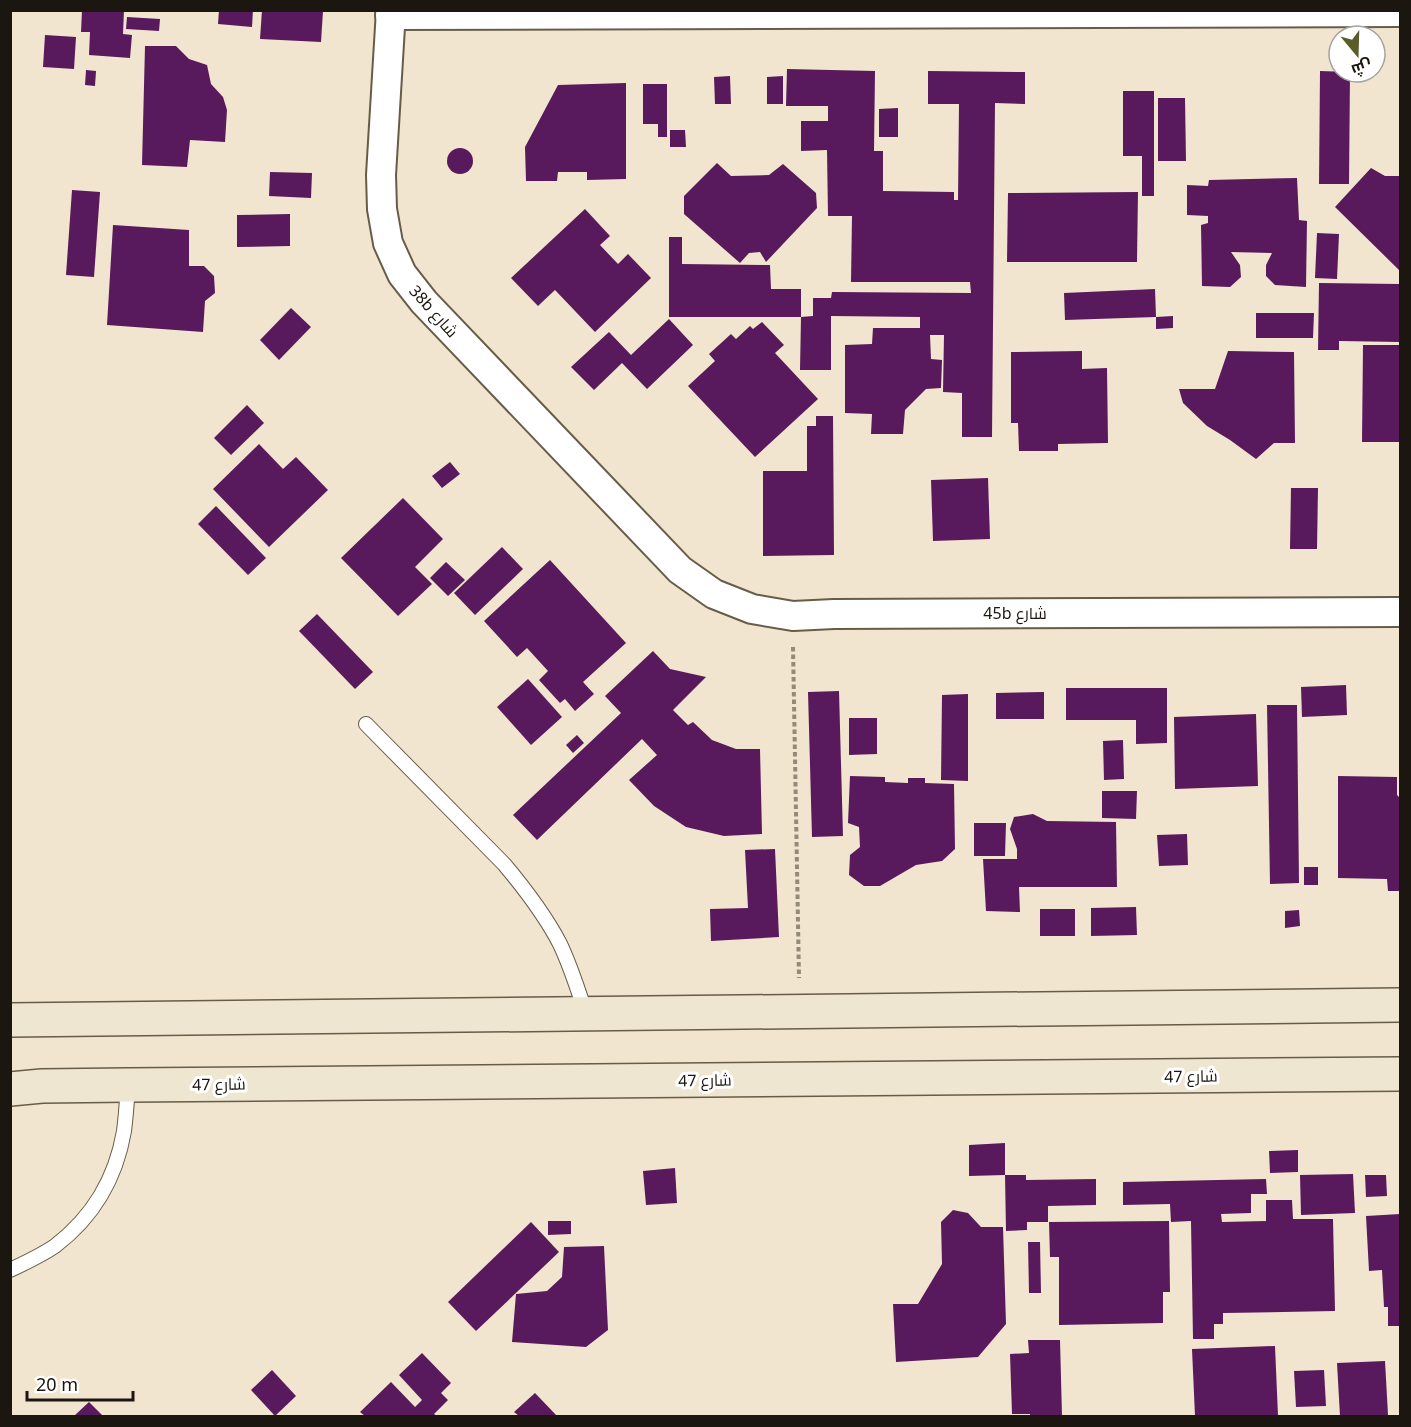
<svg xmlns="http://www.w3.org/2000/svg" width="1411" height="1427" font-family="'Noto Sans',Cairo,sans-serif">
<style>
.building{fill:#581a5c}
.lines{fill:none;stroke-linecap:round;stroke-linejoin:round}
.lane-casing{stroke:#675c49;stroke-width:16}
.street-casing{stroke:#675c49;stroke-width:32}
.secondary-casing{stroke:#675c49;stroke-width:36}
.path{stroke:#938a7a;stroke-width:4;stroke-dasharray:4.5 3;stroke-linecap:butt}
.lane{stroke:#fff;stroke-width:14}
.street{stroke:#fff;stroke-width:28}
.secondary{stroke:#eee6d1;stroke-width:33}
.labels{text-anchor:middle;dominant-baseline:central;stroke-width:6;stroke-linejoin:round;paint-order:stroke}
.street-label{font-size:16px;fill:#1b160f;stroke:#fff}
</style>
<rect width="100%" height="100%" fill="#f2e5cf"/>
<g class="building">
<path d="M 82,10 L 124,10 L 123,34 L 132,35 L 130,58 L 89,55 L 90,32 L 81,32 Z"/>
<path d="M 219,10 L 253,10 L 252,27 L 218,24 Z"/>
<path d="M 262,10 L 323,11 L 321,42 L 260,39 Z"/>
<path d="M 127,17 L 160,19 L 159,31 L 126,29 Z"/>
<path d="M 45,35 L 76,37 L 74,69 L 43,67 Z"/>
<path d="M 145,46 L 176,46 L 189,59 L 207,65 L 211,84 L 223,97 L 227,110 L 225,142 L 190,140 L 187,167 L 142,165 Z"/>
<path d="M 787,69 L 875,71 L 874,151 L 883,151 L 883,191 L 954,192 L 954,200 L 958,200 L 959,104 L 928,104 L 928,71 L 1025,72 L 1025,104 L 995,103 L 992,437 L 962,437 L 962,393 L 943,392 L 944,335 L 930,335 L 931,359 L 942,360 L 941,388 L 926,389 L 905,410 L 903,434 L 871,434 L 872,414 L 845,413 L 845,345 L 872,344 L 873,328 L 920,328 L 920,317 L 831,316 L 831,370 L 800,370 L 801,317 L 813,316 L 813,298 L 831,298 L 832,292 L 971,293 L 970,282 L 851,282 L 852,216 L 828,216 L 827,150 L 801,151 L 801,121 L 828,121 L 828,106 L 786,106 Z"/>
<path d="M 86,70 L 96,71 L 95,86 L 85,85 Z"/>
<path d="M 1320,71 L 1350,72 L 1349,184 L 1319,184 Z"/>
<path d="M 730,76 L 731,104 L 715,104 L 714,77 Z"/>
<path d="M 783,76 L 783,104 L 767,104 L 767,77 Z"/>
<path d="M 626,83 L 626,179 L 587,180 L 587,172 L 558,172 L 557,181 L 526,181 L 525,147 L 558,85 Z"/>
<path d="M 643,84 L 667,84 L 667,137 L 658,137 L 658,124 L 643,124 Z"/>
<path d="M 1123,91 L 1154,91 L 1154,196 L 1142,196 L 1142,156 L 1123,156 Z"/>
<path d="M 1158,98 L 1185,98 L 1186,161 L 1158,161 Z"/>
<path d="M 898,108 L 898,137 L 879,137 L 879,109 Z"/>
<path d="M 670,130 L 685,130 L 686,147 L 670,147 Z"/>
<circle cx="460" cy="161" r="13"/>
<path d="M 717,163 L 731,176 L 769,175 L 783,164 L 816,193 L 817,208 L 766,262 L 760,252 L 749,253 L 740,263 L 684,214 L 684,196 Z"/>
<path d="M 1371,168 L 1385,176 L 1400,176 L 1400,271 L 1335,207 Z"/>
<path d="M 270,172 L 312,173 L 311,198 L 269,196 Z"/>
<path d="M 1297,178 L 1299,220 L 1307,221 L 1306,287 L 1275,285 L 1266,276 L 1266,265 L 1272,253 L 1231,252 L 1240,265 L 1241,277 L 1230,287 L 1202,286 L 1201,225 L 1208,223 L 1208,216 L 1187,215 L 1187,185 L 1208,186 L 1209,180 Z"/>
<path d="M 72,190 L 100,192 L 94,277 L 66,275 Z"/>
<path d="M 1138,192 L 1137,262 L 1007,262 L 1008,193 Z"/>
<path d="M 585,209 L 610,236 L 600,245 L 618,264 L 628,254 L 651,278 L 595,332 L 555,290 L 538,306 L 511,278 Z"/>
<path d="M 290,214 L 290,246 L 237,247 L 237,215 Z"/>
<path d="M 113,225 L 189,230 L 189,266 L 204,266 L 214,276 L 215,293 L 205,301 L 203,332 L 107,325 Z"/>
<path d="M 1317,233 L 1339,234 L 1337,279 L 1315,278 Z"/>
<path d="M 669,237 L 682,237 L 682,264 L 770,265 L 771,289 L 801,289 L 801,317 L 669,317 Z"/>
<path d="M 1319,283 L 1400,284 L 1400,342 L 1339,341 L 1339,350 L 1318,350 Z"/>
<path d="M 1155,289 L 1156,317 L 1065,320 L 1064,293 Z"/>
<path d="M 291,308 L 311,327 L 279,360 L 260,340 Z"/>
<path d="M 1256,313 L 1314,313 L 1313,338 L 1256,338 Z"/>
<path d="M 1173,316 L 1173,328 L 1156,329 L 1156,317 Z"/>
<path d="M 669,319 L 693,345 L 647,389 L 622,363 L 594,390 L 571,367 L 609,332 L 631,355 Z"/>
<path d="M 762,322 L 784,345 L 775,353 L 818,399 L 755,457 L 688,386 L 715,361 L 709,354 L 731,334 L 736,339 L 750,326 L 753,329 Z"/>
<path d="M 1363,345 L 1400,345 L 1400,442 L 1362,442 Z"/>
<path d="M 1082,351 L 1082,369 L 1107,368 L 1108,443 L 1058,444 L 1058,451 L 1019,451 L 1018,423 L 1011,423 L 1011,352 Z"/>
<path d="M 1228,351 L 1294,352 L 1295,443 L 1274,443 L 1256,459 L 1230,440 L 1207,426 L 1183,403 L 1179,389 L 1215,389 Z"/>
<path d="M 247,405 L 264,423 L 231,455 L 214,438 Z"/>
<path d="M 816,416 L 833,416 L 834,555 L 763,556 L 763,471 L 807,471 L 807,426 L 816,426 Z"/>
<path d="M 259,444 L 283,469 L 296,457 L 328,490 L 269,547 L 213,489 Z"/>
<path d="M 450,462 L 460,474 L 442,488 L 432,476 Z"/>
<path d="M 988,478 L 990,539 L 933,541 L 931,480 Z"/>
<path d="M 1291,488 L 1318,488 L 1317,549 L 1290,549 Z"/>
<path d="M 403,498 L 443,539 L 415,567 L 432,584 L 398,616 L 341,558 Z"/>
<path d="M 216,506 L 266,558 L 248,575 L 198,524 Z"/>
<path d="M 502,547 L 523,569 L 475,615 L 454,593 Z"/>
<path d="M 550,560 L 626,643 L 583,682 L 594,694 L 575,711 L 565,699 L 560,703 L 539,680 L 548,671 L 527,648 L 517,657 L 484,621 Z"/>
<path d="M 446,562 L 465,580 L 448,596 L 430,578 Z"/>
<path d="M 317,614 L 373,672 L 355,689 L 299,631 Z"/>
<path d="M 653,651 L 670,669 L 706,677 L 673,710 L 688,725 L 693,722 L 712,740 L 736,749 L 760,749 L 762,834 L 724,836 L 686,827 L 654,806 L 629,780 L 657,755 L 642,739 L 537,840 L 513,815 L 621,713 L 605,696 Z"/>
<path d="M 528,679 L 562,717 L 531,745 L 497,707 Z"/>
<path d="M 1346,685 L 1347,715 L 1302,717 L 1301,687 Z"/>
<path d="M 1066,688 L 1167,688 L 1167,743 L 1136,744 L 1136,720 L 1066,720 Z"/>
<path d="M 839,691 L 843,836 L 812,837 L 808,692 Z"/>
<path d="M 1044,692 L 1044,719 L 996,719 L 996,693 Z"/>
<path d="M 968,694 L 968,781 L 941,780 L 942,695 Z"/>
<path d="M 1267,705 L 1297,705 L 1299,883 L 1270,884 Z"/>
<path d="M 1256,714 L 1258,786 L 1175,789 L 1174,717 Z"/>
<path d="M 849,718 L 877,718 L 877,754 L 849,755 Z"/>
<path d="M 577,735 L 584,743 L 573,753 L 566,745 Z"/>
<path d="M 1123,740 L 1124,779 L 1104,780 L 1103,741 Z"/>
<path d="M 850,776 L 885,777 L 885,782 L 908,783 L 908,778 L 925,778 L 925,783 L 954,784 L 955,849 L 942,861 L 916,865 L 880,886 L 864,886 L 849,875 L 850,855 L 860,847 L 859,827 L 848,823 Z"/>
<path d="M 1338,776 L 1397,777 L 1397,795 L 1400,798 L 1400,891 L 1388,891 L 1387,879 L 1338,878 Z"/>
<path d="M 1102,791 L 1137,791 L 1136,819 L 1102,818 Z"/>
<path d="M 1033,814 L 1047,821 L 1116,822 L 1117,887 L 1019,887 L 1020,912 L 986,911 L 983,859 L 1017,859 L 1017,849 L 1010,829 L 1014,817 Z"/>
<path d="M 974,823 L 1006,823 L 1005,856 L 974,856 Z"/>
<path d="M 1187,834 L 1188,865 L 1159,866 L 1157,835 Z"/>
<path d="M 775,849 L 779,937 L 711,941 L 710,909 L 748,908 L 745,850 Z"/>
<rect x="1304" y="867" width="14" height="18"/>
<path d="M 1136,907 L 1137,935 L 1091,936 L 1091,908 Z"/>
<rect x="1040" y="909" width="35" height="27"/>
<path d="M 1299,910 L 1300,926 L 1285,928 L 1285,911 Z"/>
<path d="M 1005,1143 L 1005,1175 L 969,1176 L 969,1145 Z"/>
<path d="M 1298,1150 L 1298,1172 L 1270,1173 L 1269,1151 Z"/>
<path d="M 675,1168 L 677,1203 L 646,1205 L 643,1171 Z"/>
<path d="M 1353,1174 L 1355,1213 L 1301,1215 L 1300,1175 Z"/>
<path d="M 1005,1175 L 1026,1175 L 1026,1180 L 1096,1179 L 1096,1205 L 1048,1206 L 1048,1222 L 1027,1222 L 1027,1230 L 1006,1231 Z"/>
<path d="M 1365,1175 L 1386,1175 L 1387,1196 L 1366,1197 Z"/>
<path d="M 1266,1179 L 1267,1194 L 1251,1194 L 1251,1213 L 1221,1214 L 1222,1222 L 1266,1221 L 1266,1200 L 1292,1200 L 1293,1219 L 1333,1219 L 1335,1311 L 1223,1313 L 1223,1324 L 1214,1324 L 1214,1339 L 1193,1339 L 1191,1221 L 1171,1222 L 1170,1204 L 1123,1205 L 1123,1182 Z"/>
<path d="M 953,1210 L 968,1213 L 981,1227 L 1003,1227 L 1006,1324 L 978,1357 L 896,1362 L 893,1304 L 918,1304 L 942,1264 L 941,1222 Z"/>
<path d="M 1400,1214 L 1400,1326 L 1388,1326 L 1388,1307 L 1384,1307 L 1382,1270 L 1369,1271 L 1366,1216 Z"/>
<path d="M 548,1221 L 571,1221 L 571,1234 L 548,1235 Z"/>
<path d="M 1169,1221 L 1170,1292 L 1163,1292 L 1163,1323 L 1059,1325 L 1059,1257 L 1050,1257 L 1049,1222 Z"/>
<path d="M 531,1222 L 559,1252 L 476,1331 L 448,1302 Z"/>
<path d="M 1028,1242 L 1040,1242 L 1041,1293 L 1029,1293 Z"/>
<path d="M 604,1246 L 608,1330 L 586,1347 L 512,1342 L 516,1294 L 547,1291 L 562,1277 L 564,1247 Z"/>
<path d="M 1028,1340 L 1060,1340 L 1062,1416 L 1030,1416 L 1030,1414 L 1012,1414 L 1010,1354 L 1029,1353 Z"/>
<path d="M 1275,1346 L 1278,1416 L 1195,1416 L 1192,1349 Z"/>
<path d="M 422,1353 L 451,1383 L 441,1393 L 448,1400 L 434,1414 L 437,1416 L 365,1416 L 360,1412 L 391,1382 L 415,1407 L 422,1400 L 399,1375 Z"/>
<path d="M 1385,1361 L 1388,1415 L 1340,1416 L 1337,1363 Z"/>
<path d="M 272,1370 L 296,1396 L 275,1416 L 251,1390 Z"/>
<path d="M 1324,1370 L 1326,1406 L 1296,1407 L 1294,1371 Z"/>
<path d="M 535,1393 L 557,1416 L 519,1416 L 514,1412 Z"/>
<path d="M 89,1402 L 103,1416 L 74,1416 Z"/>
</g>
<g class="lines">
<g class="lane-casing">
<g id="lane">
<path d="M 366,724 L 504,864 C 525,889 545,915 560,944 C 571,967 578,990 586,1014"/>
<path d="M 10,1270 C 25,1263 42,1255 55,1246 C 93,1217 116,1178 124,1131 C 126,1116 127,1100 128,1085"/>
</g>
</g>
<g class="street-casing">
<g id="street">
<path d="M 391,10 L 381,175 L 382,209 L 388,243 L 402,274 L 424,302 L 680,570 L 714,594 L 752,609 L 793,616 L 834,614 L 1400,612"/>
<path d="M 390,15 L 1400,12"/>
</g>
</g>
<g class="secondary-casing">
<g id="secondary">
<path d="M 10,1020 L 1400,1005"/>
<path d="M 10,1089 L 42,1086 L 128,1085 L 1400,1074"/>
</g>
</g>
<path class="path" d="M 793,647 L 799,978"/>
<use href="#lane" class="lane"/>
<use href="#street" class="street"/>
<use href="#secondary" class="secondary"/>
</g>
<g class="labels">
<g class="street-label">
<text transform="translate(434 311) rotate(48)">38b شارع</text>
<text x="1015" y="613">45b شارع</text>
<text transform="translate(1191 1076) rotate(-1)">شارع 47</text>
<text transform="translate(705 1080) rotate(-1)">شارع 47</text>
<text transform="translate(219 1084) rotate(-1)">شارع 47</text>
</g>
</g>
<rect width="1411" height="1427" fill="none" stroke="#1b160f" stroke-width="24"/>
<g transform="translate(1357 54) rotate(161)"><circle r="28" fill="#ffffff" stroke="#a4a29f" stroke-width="1.5"/>
<path d="M0-4.5L10 22L0 15L-10 22Z" fill="#595d2a"/>
<text y="-9" font-size="16" font-weight="bold" text-anchor="middle" fill="#1b160f">ش</text>
</g>
<path d="M27 1391v9h106v-9" fill="none" stroke="#1b160f" stroke-width="3"/>
<text x="36" y="1391" font-size="18" fill="#1b160f" stroke="#ffffff" stroke-width="4.5" paint-order="stroke">20 m</text>
</svg>
